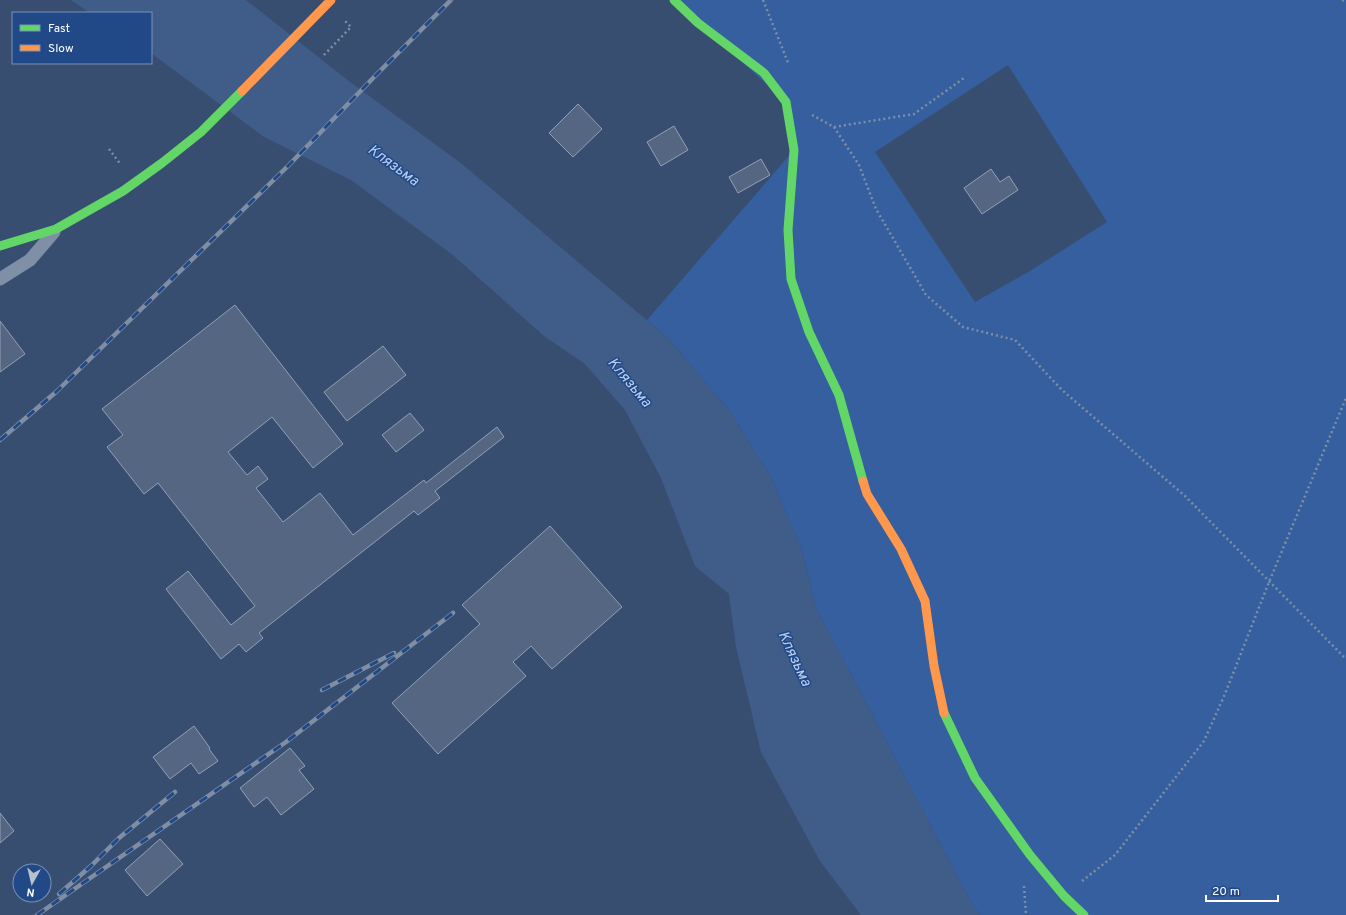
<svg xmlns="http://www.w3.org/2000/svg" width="1346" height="915" font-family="Overpass,sans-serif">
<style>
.green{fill:#355f9f;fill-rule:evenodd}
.water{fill:#405d8a}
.building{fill:#546682;stroke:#93a0b4}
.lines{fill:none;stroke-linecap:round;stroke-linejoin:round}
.path{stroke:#7f8fa6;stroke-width:2.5;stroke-dasharray:2 3;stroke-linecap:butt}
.lane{stroke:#7f8fa6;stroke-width:13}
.fast{stroke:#63d668;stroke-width:9}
.slow{stroke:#ff974d;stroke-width:9}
.rail-casing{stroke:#7f8ea4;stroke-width:4.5}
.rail{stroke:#214988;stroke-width:3;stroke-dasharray:9;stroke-linecap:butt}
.labels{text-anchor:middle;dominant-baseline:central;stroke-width:3;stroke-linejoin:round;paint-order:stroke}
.water-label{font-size:15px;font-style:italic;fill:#b8cff2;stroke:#214988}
</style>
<rect width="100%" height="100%" fill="#384e71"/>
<path class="green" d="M 674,0 L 1346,0 L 1346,915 L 980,915 L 972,904 L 816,608 L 802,551 L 771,477 L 728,409 L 669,339 L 647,320 L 794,150 L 786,102 ZM 1008,65 L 1107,222 L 1030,271 L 975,302 L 875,152 Z"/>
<path class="water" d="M 71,0 L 246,0 L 350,82 L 462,164 L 669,339 L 728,409 L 771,477 L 802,551 L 816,608 L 972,904 L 980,915 L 861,915 L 820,861 L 761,752 L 736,647 L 729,594 L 695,566 L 661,478 L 625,410 L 585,364 L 544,336 L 453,255 L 351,180 L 264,137 L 151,53 L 151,13 L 90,13 Z"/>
<g class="building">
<path d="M 578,104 L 602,129 L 573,157 L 549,133 Z"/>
<path d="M 674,126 L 688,150 L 661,166 L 647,142 Z"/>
<path d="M 761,159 L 770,175 L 738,193 L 729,177 Z"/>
<path d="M 991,169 L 1000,182 L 1009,176 L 1018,190 L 982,214 L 964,188 Z"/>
<path d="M 235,305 L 343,444 L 313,468 L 272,417 L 228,452 L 247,475 L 258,466 L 268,479 L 256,488 L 283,522 L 320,493 L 353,535 L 424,480 L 426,483 L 497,427 L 504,437 L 435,491 L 440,498 L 418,515 L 414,511 L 259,633 L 263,638 L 246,652 L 239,644 L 221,659 L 166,589 L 188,571 L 231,625 L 255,606 L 158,483 L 144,494 L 107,447 L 123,435 L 102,409 Z"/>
<path d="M 0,321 L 25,354 L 0,372 Z"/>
<path d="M 383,346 L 406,375 L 347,421 L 324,392 Z"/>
<path d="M 410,413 L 424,430 L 396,452 L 382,435 Z"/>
<path d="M 550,526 L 622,607 L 552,669 L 531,646 L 513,662 L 526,676 L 438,754 L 392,703 L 480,624 L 462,605 Z"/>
<path d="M 194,726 L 210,748 L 209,749 L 218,761 L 199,774 L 191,763 L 170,779 L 153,757 Z"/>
<path d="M 290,748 L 305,766 L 299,770 L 314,789 L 281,815 L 267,797 L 254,807 L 240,788 Z"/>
<path d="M 0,813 L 14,831 L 0,843 Z"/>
<path d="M 160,839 L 183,864 L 147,896 L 125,870 Z"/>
</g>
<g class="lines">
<g class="path">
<path d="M 763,0 L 789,65"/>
<path d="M 1342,0 L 1346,1"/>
<path d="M 324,55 L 351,27 L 344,20"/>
<path d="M 812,115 L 834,127 L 859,165 L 876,209 L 926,295 L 963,327 L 1015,340 L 1062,390 L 1185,496 L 1346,659"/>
<path d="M 834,127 L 914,114 L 964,78"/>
<path d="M 109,149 L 121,165"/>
<path d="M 1082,881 L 1115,855 L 1204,741 L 1225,694 L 1269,582 L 1346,398"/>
<path d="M 1024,886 L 1026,915"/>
</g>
<path class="lane" d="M 0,279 L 30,260 L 54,232"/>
<g class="fast">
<path d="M 674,0 L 698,23 L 764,73 L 786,102 L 794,150 L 788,230 L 791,279 L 809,332 L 839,395 L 863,481"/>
<path d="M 0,246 L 56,229 L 123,191 L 162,163 L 201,132 L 242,91"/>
<path d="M 944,713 L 975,778 L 1030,855 L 1064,896 L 1084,915"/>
</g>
<g class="slow">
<path d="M 242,91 L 331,0"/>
<path d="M 863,481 L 867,494 L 901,549 L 925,601 L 934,666 L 944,713"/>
</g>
<g class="rail-casing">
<g id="rail">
<path d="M 0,440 L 56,392 L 289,165 L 376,75 L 451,0"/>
<path d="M 322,690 L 394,653"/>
<path d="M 59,894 L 91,866 L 119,838 L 175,792"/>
<path d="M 37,915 L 286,742 L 453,613"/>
</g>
</g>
<use href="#rail" class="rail"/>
</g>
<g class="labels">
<g class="water-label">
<text transform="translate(393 166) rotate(36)">Клязьма</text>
<text transform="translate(629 383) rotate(50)">Клязьма</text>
<text transform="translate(794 659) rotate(65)">Клязьма</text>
</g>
</g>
<rect x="12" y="12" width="140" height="52" fill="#214988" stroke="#7a92b8"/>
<rect x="20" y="25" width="20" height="6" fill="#63d668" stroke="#7a92b8"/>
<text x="48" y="32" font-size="12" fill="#ffffff">Fast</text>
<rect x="20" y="45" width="20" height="6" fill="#ff974d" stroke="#7a92b8"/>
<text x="48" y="52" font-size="12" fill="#ffffff">Slow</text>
<g transform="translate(32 883) rotate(188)"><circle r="19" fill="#214988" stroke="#7a92b8"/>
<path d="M0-3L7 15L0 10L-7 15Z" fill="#b9c1cd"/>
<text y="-6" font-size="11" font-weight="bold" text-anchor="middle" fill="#ffffff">N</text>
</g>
<path d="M1206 895v6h72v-6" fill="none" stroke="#ffffff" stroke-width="2"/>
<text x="1212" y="895" font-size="12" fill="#ffffff" stroke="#214988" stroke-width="3" paint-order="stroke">20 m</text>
</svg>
